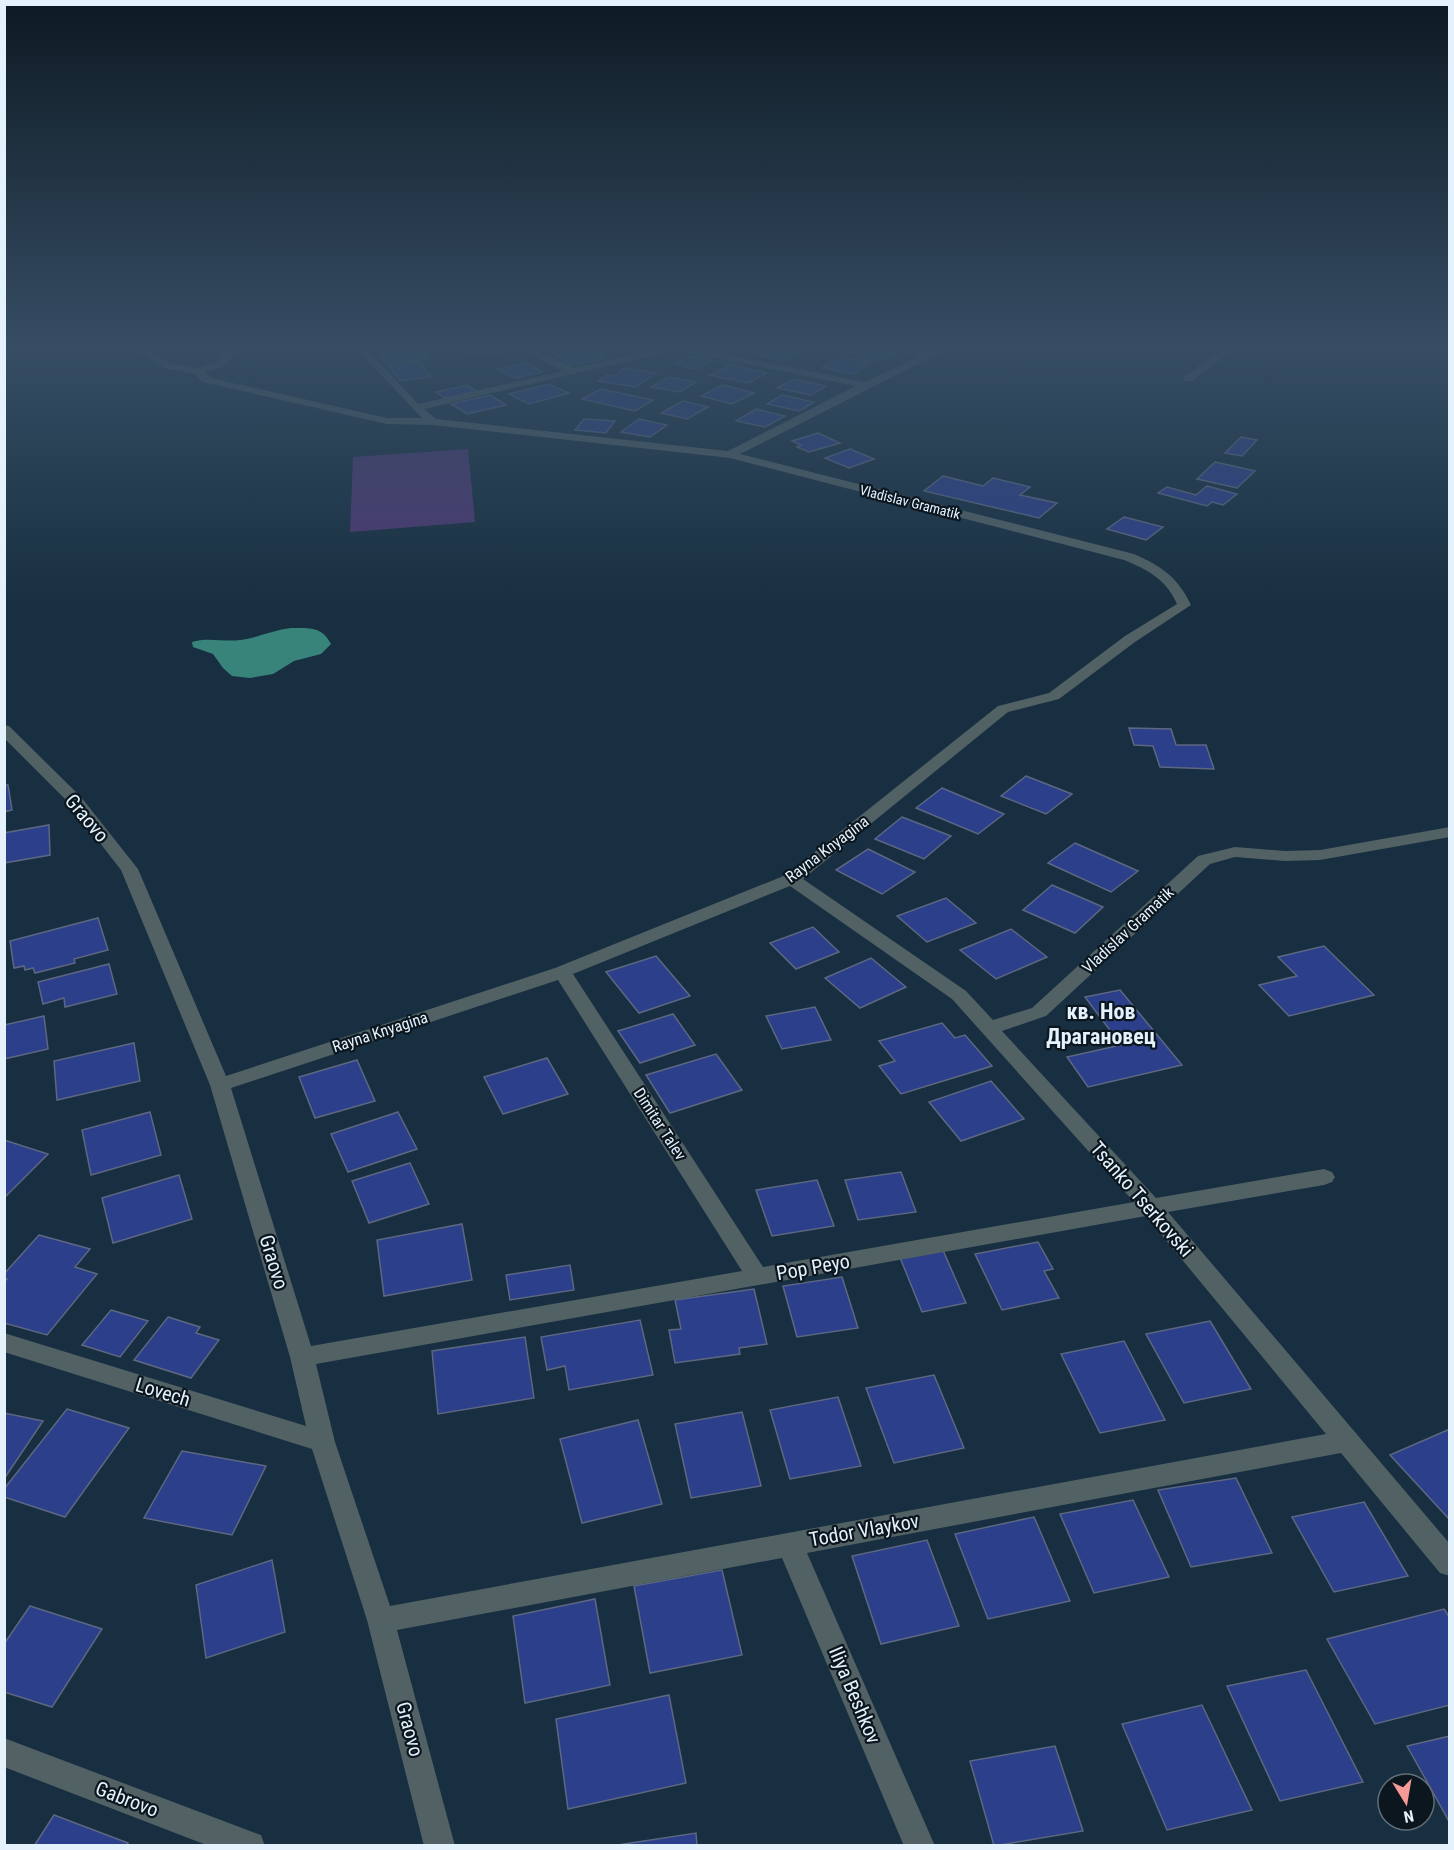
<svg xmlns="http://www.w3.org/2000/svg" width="1454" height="1850" font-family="'Roboto Condensed',sans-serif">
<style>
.green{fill:#4c3873}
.water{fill:#38847b}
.building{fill:#2c3f8a;stroke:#5d6781;stroke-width:1.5}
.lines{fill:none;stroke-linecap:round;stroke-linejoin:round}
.street{fill:#516164;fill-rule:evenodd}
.labels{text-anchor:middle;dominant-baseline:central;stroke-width:4.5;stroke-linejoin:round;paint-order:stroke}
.far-street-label{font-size:14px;fill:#e3f2fd;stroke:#0c161e}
.street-label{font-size:16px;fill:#e3f2fd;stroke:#0c161e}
.near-street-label{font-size:20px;fill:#e3f2fd;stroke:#0c161e}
.district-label{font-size:22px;font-weight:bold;fill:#e3f2fd;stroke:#0c161e}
</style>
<rect width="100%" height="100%" fill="#172f40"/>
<path class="green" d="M 468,449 L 475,522 L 350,532 L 353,457 Z"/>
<path class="water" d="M 291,628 C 309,628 322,626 331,644 L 321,654 L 294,661 L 273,674 L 250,678 L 232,676 L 223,668 L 213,654 L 193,647 L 192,642 C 207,637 224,642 240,640 C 257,638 273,630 291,628 Z"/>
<g class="building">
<path d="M 420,348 L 428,358 L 386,364 L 378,353 Z"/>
<path d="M 466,348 L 507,348 L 509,351 L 472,355 Z"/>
<path d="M 769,348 L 781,348 L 797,352 L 780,360 L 755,354 Z"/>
<path d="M 861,348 L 881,348 L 897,353 L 877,360 L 852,351 Z"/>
<path d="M 591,350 L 604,359 L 571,365 L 558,356 Z"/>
<path d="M 692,356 L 713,361 L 695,369 L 674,364 Z"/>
<path d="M 840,357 L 871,362 L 853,374 L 822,368 Z"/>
<path d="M 419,362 L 431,377 L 400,381 L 389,366 Z"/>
<path d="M 525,363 L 543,372 L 515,378 L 497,369 Z"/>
<path d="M 730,365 L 767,373 L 748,383 L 710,375 Z"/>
<path d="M 625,368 L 656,373 L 636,387 L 598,381 L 607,375 L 614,376 Z"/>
<path d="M 668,377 L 696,382 L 680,392 L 651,387 Z"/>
<path d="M 793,379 L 826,386 L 811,395 L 777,388 Z"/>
<path d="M 549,384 L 569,393 L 529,404 L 509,394 Z"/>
<path d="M 467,385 L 477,391 L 445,398 L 436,392 Z"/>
<path d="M 723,385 L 754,393 L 732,404 L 701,396 Z"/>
<path d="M 601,389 L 653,400 L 635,411 L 582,399 Z"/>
<path d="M 490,395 L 506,405 L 467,414 L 451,404 Z"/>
<path d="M 782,395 L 814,402 L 799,411 L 767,404 Z"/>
<path d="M 683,401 L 708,407 L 687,419 L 661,413 Z"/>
<path d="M 756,409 L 785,416 L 765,427 L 736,421 Z"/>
<path d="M 584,419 L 615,421 L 606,433 L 575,430 Z"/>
<path d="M 639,419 L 667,425 L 650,437 L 621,432 Z"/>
<path d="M 818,433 L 840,443 L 809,452 L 797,447 L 801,445 L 792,441 Z"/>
<path d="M 1241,437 L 1257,440 L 1242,456 L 1225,453 Z"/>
<path d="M 850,449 L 874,459 L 849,468 L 825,458 Z"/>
<path d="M 1215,462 L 1255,471 L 1237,488 L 1197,479 Z"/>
<path d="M 943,476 L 983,486 L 993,478 L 1030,487 L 1020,495 L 1057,503 L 1039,518 L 924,491 Z"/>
<path d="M 1207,486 L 1237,494 L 1223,505 L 1212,502 L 1207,506 L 1158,493 L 1167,487 L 1196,495 Z"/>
<path d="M 1124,517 L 1163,527 L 1146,540 L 1107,529 Z"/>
<path d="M 1129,728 L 1171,729 L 1176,745 L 1206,745 L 1214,769 L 1160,767 L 1153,746 L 1134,745 Z"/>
<path d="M 1026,776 L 1072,794 L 1046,814 L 1001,796 Z"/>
<path d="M 4,785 L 8,785 L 12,810 L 4,812 Z"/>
<path d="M 942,788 L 1004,814 L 978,834 L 916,808 Z"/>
<path d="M 902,817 L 951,836 L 924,859 L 875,839 Z"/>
<path d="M 49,825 L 50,855 L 4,863 L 4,833 Z"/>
<path d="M 1075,843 L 1138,871 L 1111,892 L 1048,863 Z"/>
<path d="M 868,849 L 915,872 L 882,894 L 836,870 Z"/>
<path d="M 1052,885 L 1103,907 L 1075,933 L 1023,910 Z"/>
<path d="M 946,898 L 976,923 L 927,942 L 897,916 Z"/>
<path d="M 98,918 L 108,950 L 74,959 L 75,963 L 35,973 L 33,968 L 25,970 L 24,966 L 14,968 L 10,941 Z"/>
<path d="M 813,927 L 839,952 L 796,969 L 770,943 Z"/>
<path d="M 1011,929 L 1047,957 L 996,979 L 960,950 Z"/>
<path d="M 1324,946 L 1374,995 L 1289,1016 L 1259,985 L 1297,976 L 1278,957 Z"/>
<path d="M 656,956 L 690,996 L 639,1013 L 606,972 Z"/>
<path d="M 871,958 L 906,987 L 860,1008 L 825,978 Z"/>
<path d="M 109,964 L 117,994 L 65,1007 L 64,998 L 43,1004 L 38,982 Z"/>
<path d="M 1120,990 L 1182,1065 L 1088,1087 L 1067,1057 L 1121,1045 L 1085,997 Z"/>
<path d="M 815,1007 L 831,1040 L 782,1049 L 766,1016 Z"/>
<path d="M 673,1014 L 695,1045 L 640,1063 L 618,1031 Z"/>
<path d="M 44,1016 L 48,1049 L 4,1059 L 4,1025 Z"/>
<path d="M 942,1023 L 955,1038 L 965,1035 L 992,1066 L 901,1094 L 879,1066 L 895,1061 L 879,1041 Z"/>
<path d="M 134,1043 L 140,1081 L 57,1100 L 54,1061 Z"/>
<path d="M 716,1054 L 742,1090 L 670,1113 L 646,1075 Z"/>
<path d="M 547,1058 L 568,1094 L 503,1114 L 484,1077 Z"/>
<path d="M 357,1060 L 375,1101 L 315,1118 L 299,1077 Z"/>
<path d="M 991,1081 L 1024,1119 L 961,1141 L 929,1102 Z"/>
<path d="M 150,1112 L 161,1155 L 91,1175 L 82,1130 Z"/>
<path d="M 398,1112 L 417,1149 L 348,1172 L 331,1134 Z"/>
<path d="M 4,1140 L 48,1154 L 4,1198 Z"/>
<path d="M 410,1163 L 429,1204 L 369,1223 L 352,1181 Z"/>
<path d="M 901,1172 L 916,1212 L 858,1220 L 845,1180 Z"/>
<path d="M 179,1175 L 192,1219 L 113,1243 L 102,1198 Z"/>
<path d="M 817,1180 L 834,1226 L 772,1236 L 756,1190 Z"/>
<path d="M 462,1224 L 472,1280 L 384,1296 L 377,1240 Z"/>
<path d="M 39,1235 L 90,1249 L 75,1267 L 97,1274 L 47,1335 L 4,1323 L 4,1282 L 7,1279 L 4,1279 L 4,1274 Z"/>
<path d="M 1038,1242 L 1053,1269 L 1044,1271 L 1059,1298 L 1002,1310 L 975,1254 Z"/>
<path d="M 942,1248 L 966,1303 L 922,1312 L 899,1255 Z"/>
<path d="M 570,1265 L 574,1290 L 510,1300 L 506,1275 Z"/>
<path d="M 842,1277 L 858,1328 L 797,1337 L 783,1286 Z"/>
<path d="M 754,1289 L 767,1344 L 739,1348 L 740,1354 L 675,1363 L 669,1330 L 681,1329 L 675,1300 Z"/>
<path d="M 111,1310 L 148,1321 L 120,1357 L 82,1345 Z"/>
<path d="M 168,1317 L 200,1327 L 196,1333 L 219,1340 L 191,1378 L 134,1360 Z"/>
<path d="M 640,1320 L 653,1375 L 569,1390 L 565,1366 L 547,1370 L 541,1337 Z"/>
<path d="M 1210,1321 L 1251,1389 L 1184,1403 L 1146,1334 Z"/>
<path d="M 525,1337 L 534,1398 L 438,1414 L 432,1351 Z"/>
<path d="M 1124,1341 L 1165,1420 L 1100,1433 L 1061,1354 Z"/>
<path d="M 934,1375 L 964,1448 L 894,1463 L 866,1388 Z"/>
<path d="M 838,1397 L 861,1466 L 790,1479 L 770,1410 Z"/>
<path d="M 67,1409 L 129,1428 L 65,1517 L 4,1497 L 4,1489 Z"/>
<path d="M 742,1412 L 761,1486 L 691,1498 L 675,1424 Z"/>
<path d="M 4,1413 L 43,1421 L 4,1479 Z"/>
<path d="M 638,1420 L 662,1504 L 582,1523 L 560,1439 Z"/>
<path d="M 1450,1429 L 1450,1520 L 1390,1455 Z"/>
<path d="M 182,1451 L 266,1466 L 232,1535 L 144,1518 Z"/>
<path d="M 1236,1478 L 1272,1553 L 1191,1567 L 1158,1490 Z"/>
<path d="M 1133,1500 L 1169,1577 L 1094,1593 L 1060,1514 Z"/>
<path d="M 1364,1502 L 1408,1576 L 1334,1592 L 1292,1517 Z"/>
<path d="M 1034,1517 L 1070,1601 L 988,1619 L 955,1534 Z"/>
<path d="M 927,1540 L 959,1626 L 881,1644 L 852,1556 Z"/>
<path d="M 272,1560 L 285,1632 L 206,1658 L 196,1585 Z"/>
<path d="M 722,1570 L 742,1655 L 650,1673 L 634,1586 Z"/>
<path d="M 595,1599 L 610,1685 L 525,1703 L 513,1616 Z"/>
<path d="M 30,1606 L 102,1629 L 52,1707 L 4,1692 L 4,1644 Z"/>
<path d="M 1444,1609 L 1450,1618 L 1450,1705 L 1375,1724 L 1327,1639 Z"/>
<path d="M 1306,1670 L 1363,1782 L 1280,1801 L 1227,1686 Z"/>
<path d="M 669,1695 L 686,1783 L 568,1809 L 556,1719 Z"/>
<path d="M 1202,1705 L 1252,1810 L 1167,1830 L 1122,1724 Z"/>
<path d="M 1450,1736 L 1450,1823 L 1407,1746 Z"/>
<path d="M 1055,1746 L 1083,1831 L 994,1846 L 970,1761 Z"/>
<path d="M 54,1815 L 128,1843 L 127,1846 L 34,1846 Z"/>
<path d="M 696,1833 L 697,1846 L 611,1846 Z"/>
</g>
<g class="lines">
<g class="street">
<path d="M 133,348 L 145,348 L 171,363 L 198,368 L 215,363 L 229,348 L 239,348 L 223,367 L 205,372 L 211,378 L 387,418 L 422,418 L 356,348 L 366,348 L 418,404 L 563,371 L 520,348 L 532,348 L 574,368 L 662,348 L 693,348 L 865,382 L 918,357 L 898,348 L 912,348 L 926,353 L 937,348 L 950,348 L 740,454 L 1134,554 C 1161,566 1178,577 1191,605 L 1135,642 L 1059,699 L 1008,712 L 803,879 L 966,991 L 993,1020 L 1032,1008 L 1198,856 L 1235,847 L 1285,851 L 1320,850 L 1450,827 L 1450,837 L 1320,860 L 1285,861 L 1235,857 L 1210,864 L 1046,1016 L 1002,1031 L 1156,1198 L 1324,1169 L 1332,1172 L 1335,1177 L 1332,1182 L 1324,1185 L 1168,1212 L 1450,1544 L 1450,1576 L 1440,1573 L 1341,1453 L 807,1553 L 935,1846 L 904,1846 L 782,1558 L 397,1630 L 455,1846 L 424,1846 L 367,1620 L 312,1449 L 4,1352 L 4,1333 L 306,1426 L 290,1357 L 210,1085 L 121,870 L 69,803 L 4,738 L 4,725 L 9,726 L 81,797 L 138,869 L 226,1076 L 555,968 L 786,875 L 998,706 L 1049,693 L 1125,636 L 1177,604 C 1166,579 1148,570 1124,560 L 730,458 L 433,425 L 387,424 L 203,382 L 195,374 L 164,368 ZM 676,350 L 856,386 L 728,451 L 436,419 L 424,409 ZM 790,886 L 952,999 L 1134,1202 L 763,1267 L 573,974 ZM 558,980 L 742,1271 L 311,1346 L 231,1088 ZM 1146,1216 L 1326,1434 L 390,1606 L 335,1442 L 316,1364 Z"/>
<path d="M 1224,348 L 1235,348 L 1192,381 L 1184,381 L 1184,377 Z"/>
<path d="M 4,1738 L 250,1831 L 261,1835 L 265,1846 L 209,1846 L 4,1767 Z"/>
</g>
</g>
<linearGradient id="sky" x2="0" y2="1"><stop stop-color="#0d1a23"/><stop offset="0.57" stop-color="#364d64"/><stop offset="1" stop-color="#364d64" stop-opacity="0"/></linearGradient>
<rect width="1454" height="607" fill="url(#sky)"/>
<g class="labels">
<g class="far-street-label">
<text transform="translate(910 502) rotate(14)">Vladislav Gramatik</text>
</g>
<g class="street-label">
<text transform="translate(827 849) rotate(-37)">Rayna Knyagina</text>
<text transform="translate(1128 930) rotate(-43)">Vladislav Gramatik</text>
<text transform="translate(380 1032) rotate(-18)">Rayna Knyagina</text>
<text transform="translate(660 1124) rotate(57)">Dimitar Talev</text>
</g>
<g class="near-street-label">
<text transform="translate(87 818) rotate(50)">Graovo</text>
<text transform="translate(1142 1199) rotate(49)">Tsanko Tserkovski</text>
<text transform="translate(274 1262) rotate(73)">Graovo</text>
<text transform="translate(813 1267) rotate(-10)">Pop Peyo</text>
<text transform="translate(163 1392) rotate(17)">Lovech</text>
<text transform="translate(864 1530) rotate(-10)">Todor Vlaykov</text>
<text transform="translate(855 1695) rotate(67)">Iliya Beshkov</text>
<text transform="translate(410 1729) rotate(75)">Graovo</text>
<text transform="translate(127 1799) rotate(21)">Gabrovo</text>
</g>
<g class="district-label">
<text x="1101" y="1011">кв. Нов<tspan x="1101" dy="25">Драгановец</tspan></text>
</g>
</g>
<rect width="1454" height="1850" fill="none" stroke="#e3f2fd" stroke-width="12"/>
<g transform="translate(1406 1802) rotate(169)"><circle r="28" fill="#0c161e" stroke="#626e77" stroke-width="1.5"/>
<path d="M0-4.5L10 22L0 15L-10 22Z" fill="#f59b97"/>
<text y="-9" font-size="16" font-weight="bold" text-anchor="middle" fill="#e3f2fd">N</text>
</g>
</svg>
